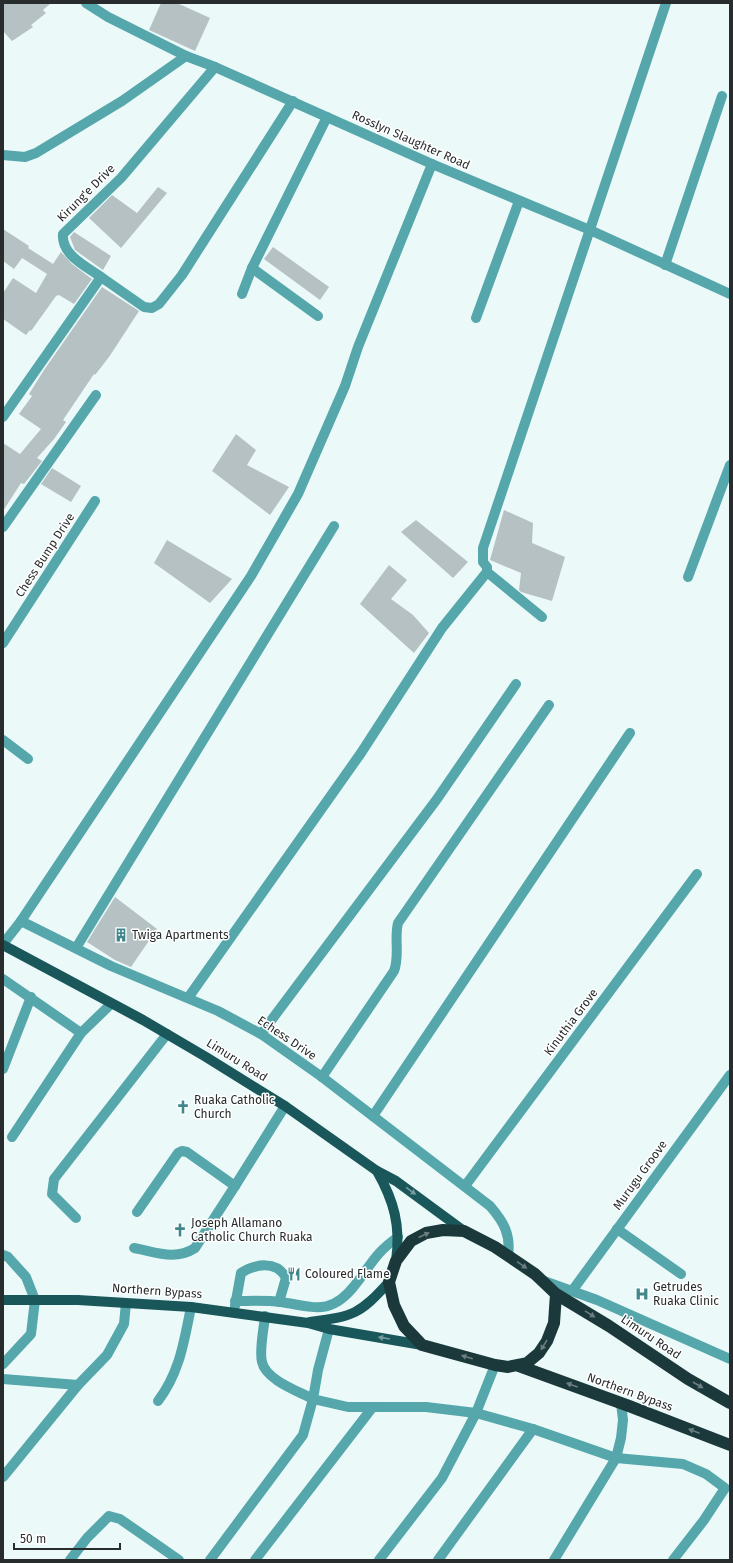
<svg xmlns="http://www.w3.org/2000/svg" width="733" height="1563" font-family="'Fira Sans',sans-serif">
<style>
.building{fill:#b5c1c2}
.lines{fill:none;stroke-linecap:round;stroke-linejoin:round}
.minor{stroke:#55a7ac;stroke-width:10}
.major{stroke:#1a575b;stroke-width:10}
.highway{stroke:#1b393b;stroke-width:12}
.oneway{fill:#769a9d}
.oneway2{fill:#6b7e80}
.labels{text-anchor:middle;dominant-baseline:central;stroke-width:3;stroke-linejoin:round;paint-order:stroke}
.street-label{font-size:12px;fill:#282c2d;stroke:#fff}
.poi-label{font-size:12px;fill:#282c2d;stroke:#fff;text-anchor:start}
</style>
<rect width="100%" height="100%" fill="#ecf9f9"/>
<g class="building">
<path d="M 3,3 L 51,3 L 43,10 L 46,13 L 31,25 L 33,27 L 12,41 L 3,31 Z"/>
<path d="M 161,3 L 177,3 L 210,18 L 195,51 L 149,30 Z"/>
<path d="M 158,187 L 167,193 L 121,248 L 89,218 L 112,195 L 137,213 Z"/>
<path d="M 3,229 L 29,246 L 28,248 L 53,264 L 61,252 L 72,264 L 92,279 L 74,304 L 59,295 L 56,296 L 31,331 L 30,330 L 26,335 L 3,319 L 3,293 L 13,278 L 36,293 L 47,274 L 22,258 L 14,269 L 3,261 Z"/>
<path d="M 74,232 L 111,256 L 103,270 L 75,250 L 70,237 Z"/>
<path d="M 273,247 L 329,287 L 320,300 L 264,259 Z"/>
<path d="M 102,287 L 139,311 L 109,357 L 95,375 L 94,374 L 63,420 L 66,422 L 54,439 L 37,458 L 42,461 L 24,484 L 21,483 L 3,511 L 3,443 L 20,454 L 41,429 L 19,414 L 32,396 L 29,394 L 44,370 Z"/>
<path d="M 236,434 L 256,450 L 247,465 L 289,487 L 270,515 L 212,471 Z"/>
<path d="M 52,468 L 81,486 L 71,502 L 41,484 Z"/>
<path d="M 504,510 L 533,523 L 532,543 L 565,557 L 552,601 L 521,592 L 519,590 L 521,573 L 490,560 Z"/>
<path d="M 416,520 L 468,562 L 453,578 L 401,532 Z"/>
<path d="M 167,540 L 232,579 L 210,603 L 154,563 Z"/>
<path d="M 389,565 L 407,580 L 391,599 L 413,615 L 429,633 L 414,653 L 360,604 Z"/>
<path d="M 115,897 L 157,929 L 131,967 L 115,960 L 87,942 Z"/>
</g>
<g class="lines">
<g class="minor">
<path d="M 86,3 L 108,17 L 186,56 L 215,67 L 432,164 L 590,230 L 730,294"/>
<path d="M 3,155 L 25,157 L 36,153 L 122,101 L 186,56"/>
<path d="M 665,265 L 722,96"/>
<path d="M 252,268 L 318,316"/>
<path d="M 101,277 L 144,307 L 152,308 L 159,304 L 182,275 L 293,101"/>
<path d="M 242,294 L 252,268 L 327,117"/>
<path d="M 476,318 L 519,201"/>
<path d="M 3,417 L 101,277 C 86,266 61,255 63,234 L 121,178 L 215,67"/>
<path d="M 3,527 L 96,395"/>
<path d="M 487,572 L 542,617"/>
<path d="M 688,577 L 730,465"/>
<path d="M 3,643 L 95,501"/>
<path d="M 3,740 L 28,759"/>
<path d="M 21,921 L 251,576 L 298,494 L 345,386 L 358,347 L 432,164"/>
<path d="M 3,944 L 21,921 L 111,966 L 218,1011 L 261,1034 L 322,1077 L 490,1206 C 504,1222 511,1235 508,1256"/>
<path d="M 76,948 L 334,526"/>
<path d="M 3,979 L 81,1033"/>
<path d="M 188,998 L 361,753 L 442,628 L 487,572 L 487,567 L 483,562 L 483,548 L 666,3"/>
<path d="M 261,1034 L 437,799 L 516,684"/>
<path d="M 3,1069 L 31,997"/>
<path d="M 322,1077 L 394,971 C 400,956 394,938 398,923 L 549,705"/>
<path d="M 373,1116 L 630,733"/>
<path d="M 12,1137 L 81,1033 L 111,1004"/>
<path d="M 465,1186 L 697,874"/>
<path d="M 137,1212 L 178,1153 L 182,1151 L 187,1152 L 235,1186 L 285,1106"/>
<path d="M 76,1218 L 52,1194 L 54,1179 L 167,1034"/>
<path d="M 617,1229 L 681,1274"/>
<path d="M 134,1248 C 156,1252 175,1261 195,1248 L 235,1186"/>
<path d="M 3,1255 L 8,1257 L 26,1277 L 35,1300 L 31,1334 L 3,1364"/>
<path d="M 544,1281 L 597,1300 L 730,1359"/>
<path d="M 572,1291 L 730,1075"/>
<path d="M 235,1301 C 250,1301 266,1300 281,1302 C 314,1307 331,1316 355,1285 C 372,1264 374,1254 398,1237"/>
<path d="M 235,1306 L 241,1273 C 255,1264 277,1260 286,1278 L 279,1302"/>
<path d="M 329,1329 L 318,1370 L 313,1399 L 348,1407 L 426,1407 L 476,1413 L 533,1429 L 616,1458 L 683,1464 L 706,1474 L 725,1488 L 704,1520 L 673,1560"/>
<path d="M 3,1379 L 78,1385"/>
<path d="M 158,1401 C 180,1372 184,1341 191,1307"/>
<path d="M 3,1477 L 78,1385 L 107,1355 L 124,1324 L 126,1303"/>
<path d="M 70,1560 L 87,1538 L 109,1516 L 120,1519 L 179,1560"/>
<path d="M 210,1560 L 303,1435 L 313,1399 C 298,1391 266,1380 262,1362 C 259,1350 264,1328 265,1316"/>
<path d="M 255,1560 L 372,1408"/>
<path d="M 379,1560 L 442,1478 L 476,1413 L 495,1365"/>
<path d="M 438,1560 L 533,1429"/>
<path d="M 554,1560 L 616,1458 L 621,1438 L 623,1420 L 621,1403"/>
</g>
<g class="major">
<path d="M 3,945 L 143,1020 L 206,1057 L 285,1106 L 377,1171 L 396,1181 L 464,1231"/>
<path d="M 377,1171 C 394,1201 401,1226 396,1261"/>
<path d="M 3,1300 L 78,1300 L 191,1307 L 308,1323 L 329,1329 L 422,1345"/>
<path d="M 310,1322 C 354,1316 359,1315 389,1282"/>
</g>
<g class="highway">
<path d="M 556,1294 L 554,1323 L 547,1341 L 539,1353 L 527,1363 L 508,1367 L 495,1365 L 422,1345 L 404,1326 L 394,1305 L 389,1282 L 396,1261 L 411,1241 L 426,1233 L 443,1230 L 464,1231 L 495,1247 L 535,1274 L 556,1294 L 609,1326 L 688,1379 L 730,1403"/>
<path d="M 519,1366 L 629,1406 L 730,1445"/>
</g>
</g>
<defs><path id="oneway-solid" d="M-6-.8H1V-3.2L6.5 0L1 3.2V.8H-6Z"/></defs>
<g class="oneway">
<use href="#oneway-solid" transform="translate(411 1191) rotate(36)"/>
<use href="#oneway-solid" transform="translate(384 1338) rotate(-171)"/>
</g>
<g class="oneway2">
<use href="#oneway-solid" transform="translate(424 1235) rotate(-24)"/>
<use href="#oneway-solid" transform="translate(522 1265) rotate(34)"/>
<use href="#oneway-solid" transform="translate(590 1314) rotate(32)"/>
<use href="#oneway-solid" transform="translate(544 1345) rotate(121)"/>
<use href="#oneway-solid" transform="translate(467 1357) rotate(-164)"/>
<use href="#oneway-solid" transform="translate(572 1385) rotate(-160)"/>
<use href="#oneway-solid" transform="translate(698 1385) rotate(30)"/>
<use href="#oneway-solid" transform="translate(694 1431) rotate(-159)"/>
</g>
<defs>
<g id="building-bare" transform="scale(1.08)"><path d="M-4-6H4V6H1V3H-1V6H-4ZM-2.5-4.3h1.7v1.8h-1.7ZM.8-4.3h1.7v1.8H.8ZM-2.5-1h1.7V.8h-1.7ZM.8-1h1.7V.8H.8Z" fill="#3f878b" stroke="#fff" stroke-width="2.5" paint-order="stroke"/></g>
<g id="church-bare" transform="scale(1.08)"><path d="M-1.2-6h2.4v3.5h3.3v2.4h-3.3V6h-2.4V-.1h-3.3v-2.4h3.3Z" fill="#3f878b" stroke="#fff" stroke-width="2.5" paint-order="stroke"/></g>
<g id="restaurant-bare" transform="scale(1.08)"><path d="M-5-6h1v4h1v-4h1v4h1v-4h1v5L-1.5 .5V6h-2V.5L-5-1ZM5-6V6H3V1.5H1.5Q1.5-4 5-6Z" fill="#3f878b" stroke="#fff" stroke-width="2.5" paint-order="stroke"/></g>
<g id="hospital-bare" transform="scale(1.08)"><path d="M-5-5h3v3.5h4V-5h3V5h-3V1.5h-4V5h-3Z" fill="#3f878b" stroke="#fff" stroke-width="2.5" paint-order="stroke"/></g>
</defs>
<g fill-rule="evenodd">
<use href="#building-bare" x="121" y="935"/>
<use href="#church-bare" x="183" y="1107"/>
<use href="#church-bare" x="180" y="1230"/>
<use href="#restaurant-bare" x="294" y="1274"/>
<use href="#hospital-bare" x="642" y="1294"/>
</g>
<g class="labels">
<g class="street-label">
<text transform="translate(411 140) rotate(24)">Rosslyn Slaughter Road</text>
<text transform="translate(86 193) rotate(-45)">Kirung'e Drive</text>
<text transform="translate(45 555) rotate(-57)">Chess Bump Drive</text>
<text transform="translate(571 1022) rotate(-53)">Kinuthia Grove</text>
<text transform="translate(287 1038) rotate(34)">Echess Drive</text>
<text transform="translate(237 1060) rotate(32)">Limuru Road</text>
<text transform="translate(640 1175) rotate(-54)">Murugu Groove</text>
<text transform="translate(157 1291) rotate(4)">Northern Bypass</text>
<text transform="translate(651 1337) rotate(34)">Limuru Road</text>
<text transform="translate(630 1392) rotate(20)">Northern Bypass</text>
</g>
<g class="poi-label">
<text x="132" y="935">Twiga Apartments</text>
<text x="194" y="1100">Ruaka Catholic<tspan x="194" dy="14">Church</tspan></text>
<text x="191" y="1223">Joseph Allamano<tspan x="191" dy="14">Catholic Church Ruaka</tspan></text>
<text x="305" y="1274">Coloured Flame</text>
<text x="653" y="1287">Getrudes<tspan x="653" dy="14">Ruaka Clinic</tspan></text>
</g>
</g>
<rect width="733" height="1563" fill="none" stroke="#282c2d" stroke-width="8"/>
<path d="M14 1543v6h106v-6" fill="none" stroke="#282c2d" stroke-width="2"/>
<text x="20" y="1543" font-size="12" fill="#282c2d" stroke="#ffffff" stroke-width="3" paint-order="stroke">50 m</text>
</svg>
